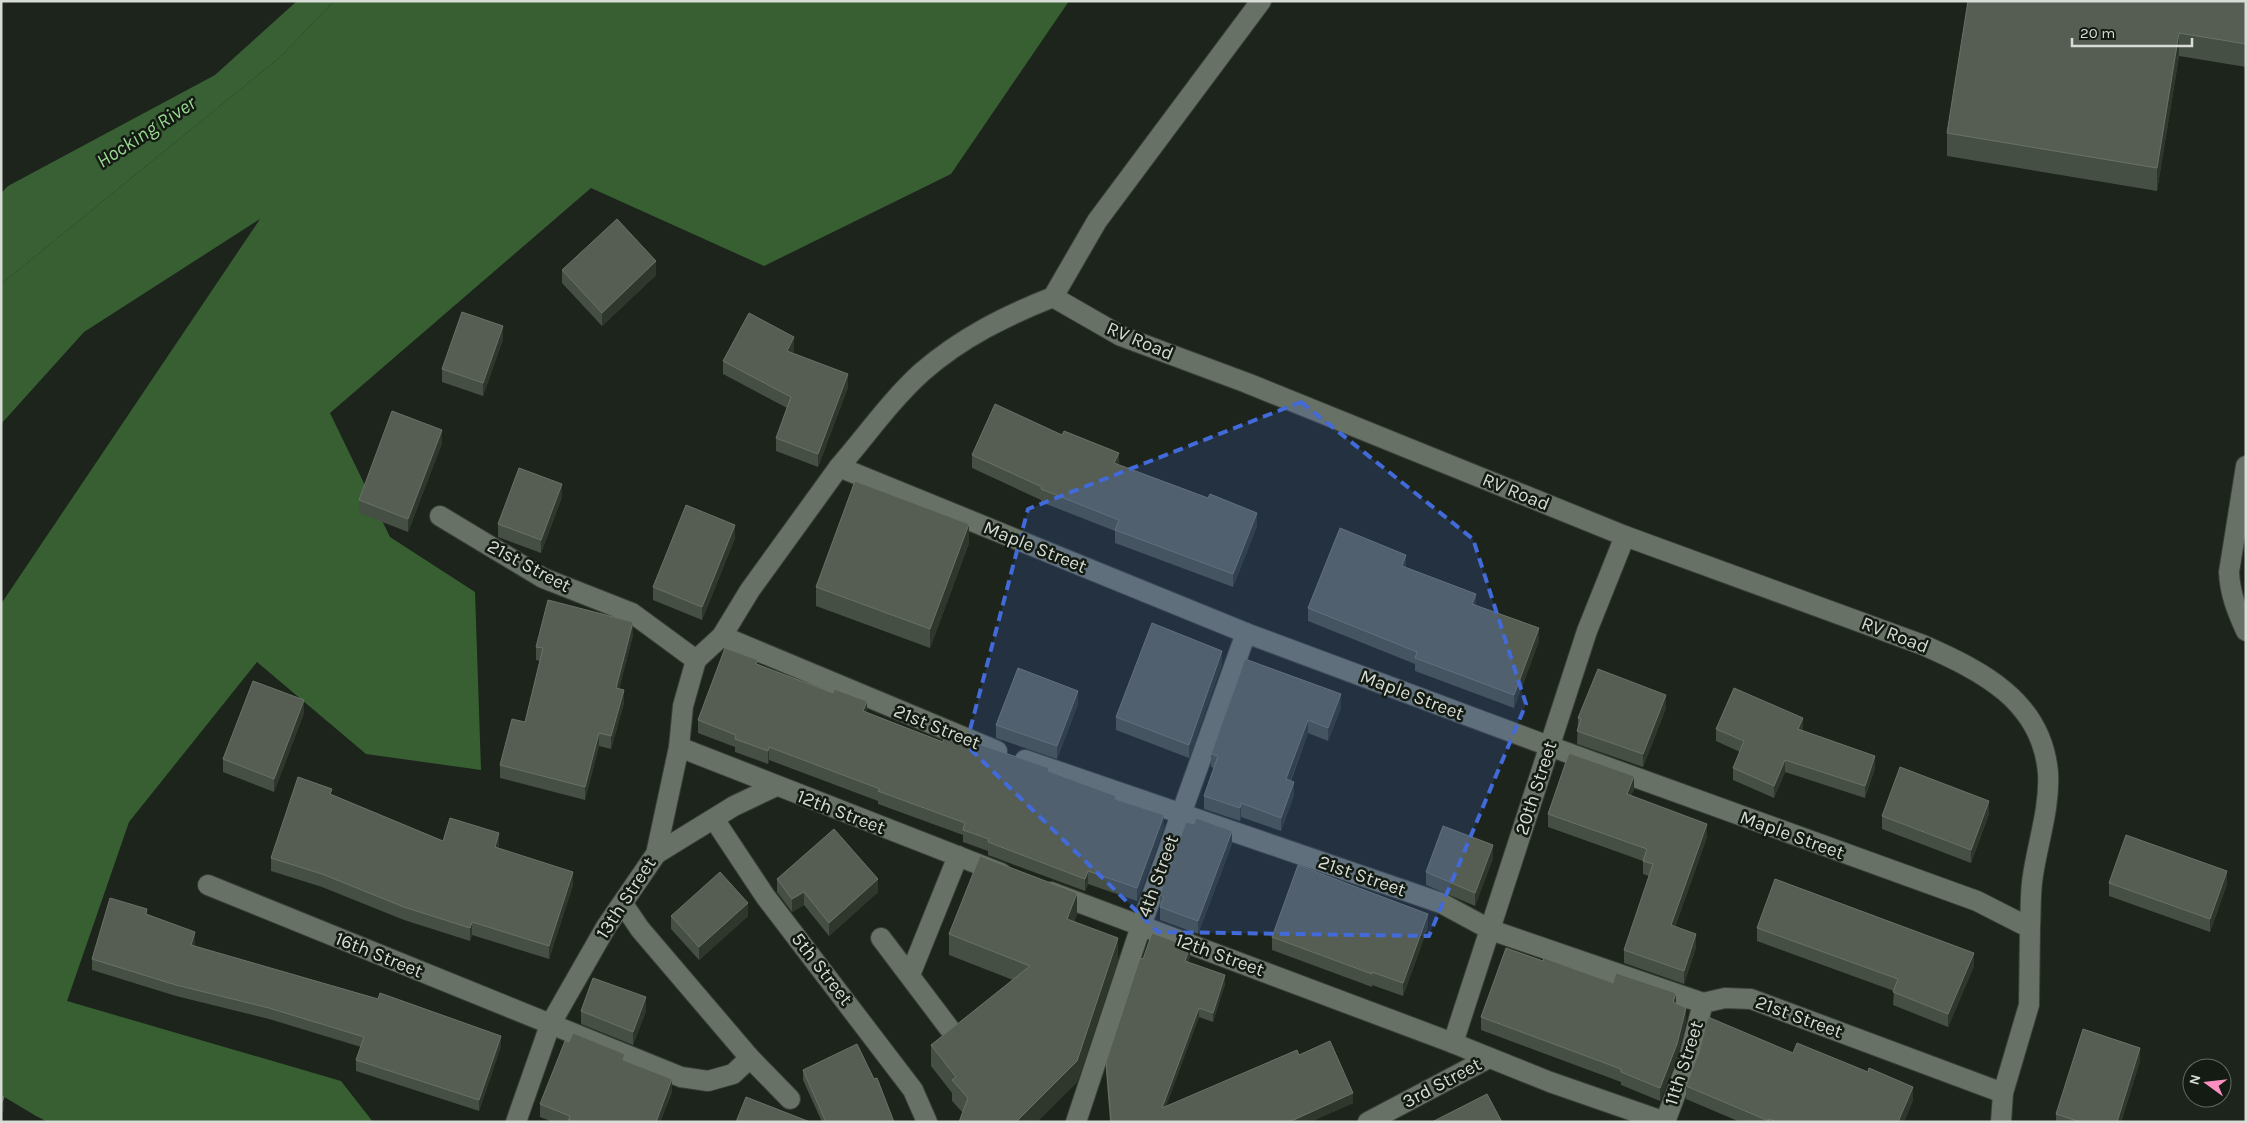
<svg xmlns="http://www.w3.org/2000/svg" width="2247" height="1123" font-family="Karla,sans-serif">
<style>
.forest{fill:#375f32}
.water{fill:#396034}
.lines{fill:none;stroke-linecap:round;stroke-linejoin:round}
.service-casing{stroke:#393f38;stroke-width:22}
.service{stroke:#677165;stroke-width:20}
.wall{fill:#464f44}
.shaded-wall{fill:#2f372d}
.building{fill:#565e54;stroke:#6a7268}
.marked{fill:#426ad8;fill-opacity:0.2;stroke:#426ad8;stroke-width:4;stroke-dasharray:10 6;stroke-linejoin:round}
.labels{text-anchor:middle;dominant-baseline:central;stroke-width:5;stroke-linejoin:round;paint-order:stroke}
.street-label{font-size:19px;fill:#d7dcd6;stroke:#131b12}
.water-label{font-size:20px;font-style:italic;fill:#9ad792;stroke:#131b12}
</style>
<rect width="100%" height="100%" fill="#1c241b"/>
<path class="forest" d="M 334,1 L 1069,1 L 951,174 L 764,266 L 591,188 L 330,413 L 390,537 L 475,592 L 481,770 L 366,754 L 257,662 L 129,822 L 67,1001 L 341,1081 L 373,1122 L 48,1122 L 36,1116 L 1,1095 L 1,604 L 260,219 L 84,332 L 1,424 L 1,284 L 280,57 Z"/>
<path class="water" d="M 297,1 L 334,1 L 280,57 L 1,284 L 1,193 L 8,186 L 215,75 Z"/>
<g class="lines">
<g class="service-casing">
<g id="service">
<path d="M 1053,297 L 1097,221 L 1261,1"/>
<path d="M 2246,466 L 2229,572 C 2230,594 2237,611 2246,631"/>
<path d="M 839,467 C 866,436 891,400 922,372 C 961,338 1005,316 1053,297 L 1121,336 L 1247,383 L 1625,536 L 1923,645 C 1982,671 2042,701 2048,773 C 2050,807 2038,842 2033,875 C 2030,892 2031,910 2030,928"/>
<path d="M 440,516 L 543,578 L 632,613 L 696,660"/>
<path d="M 722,636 L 997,751"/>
<path d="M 696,660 L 722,636 L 750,590 L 839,467 L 1246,633 L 1549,746 L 1977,901 L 2030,928 L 2029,1005 L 2003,1093 L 2001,1122"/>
<path d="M 679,747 L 1001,873"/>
<path d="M 1025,760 L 1441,903 L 1491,930 L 1703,1003 L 1725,998 L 1751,999 L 2003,1093"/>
<path d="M 714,819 L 765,896 L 913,1090 L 927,1122"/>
<path d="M 656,854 L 734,806 L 776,786"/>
<path d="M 208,885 L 681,1077 L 708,1081 L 733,1074 L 750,1058"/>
<path d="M 1051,892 L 1453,1043 L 1550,1082 L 1665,1122"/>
<path d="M 623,904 L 640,929 L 750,1058 L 790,1099"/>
<path d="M 881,938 L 949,1028"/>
<path d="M 910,975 L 958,856"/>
<path d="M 1453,1043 L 1587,631 L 1625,536"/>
<path d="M 516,1122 L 550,1025 L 606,927 L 656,854 L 679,747 L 683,706 L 696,660"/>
<path d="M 1076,1122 L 1141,926 L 1246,633"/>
<path d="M 1368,1122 L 1489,1058"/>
<path d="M 1665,1122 L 1688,1061 L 1703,1003"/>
</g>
</g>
<use href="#service" class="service"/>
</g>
<g class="wall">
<path d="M 2246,1 L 2246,67 L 2179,56 L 2157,191 L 1947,156 L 1947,133 Z"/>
<path d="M 562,270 L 656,275 L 602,326 L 562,283 Z"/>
<path d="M 503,339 L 483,396 L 442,382 L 442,369 Z"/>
<path d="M 794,350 L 792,353 L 848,387 L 818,467 L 776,451 L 776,438 L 787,408 L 723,374 L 723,361 Z"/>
<path d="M 1062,435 L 1119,465 L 1257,526 L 1233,587 L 1115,543 L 1115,531 L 1041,502 L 1041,500 L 972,468 L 972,455 Z"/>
<path d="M 442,443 L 408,532 L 359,513 L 359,500 Z"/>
<path d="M 562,497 L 541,553 L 498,537 L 498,524 Z"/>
<path d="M 735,538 L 702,620 L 653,600 L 653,587 Z"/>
<path d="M 969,543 L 930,648 L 816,606 L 816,587 Z"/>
<path d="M 1406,568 L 1476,605 L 1539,641 L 1514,708 L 1415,671 L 1415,664 L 1308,621 L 1308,608 Z"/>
<path d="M 633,635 L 619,689 L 624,703 L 611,749 L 599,746 L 585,800 L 500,778 L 500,765 L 525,722 L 540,661 L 536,660 L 536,647 Z"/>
<path d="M 758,664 L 867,713 L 943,742 L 1049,772 L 1116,799 L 1164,827 L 1137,901 L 1088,884 L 1085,891 L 988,855 L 988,851 L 963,842 L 963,835 L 878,804 L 878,801 L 769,760 L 768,764 L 735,752 L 735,747 L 698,733 L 698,720 Z"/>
<path d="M 1222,664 L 1189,758 L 1116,730 L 1116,717 Z"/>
<path d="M 1078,704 L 1057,759 L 996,738 L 996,725 Z"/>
<path d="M 1341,708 L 1328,741 L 1308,733 L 1291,781 L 1294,795 L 1281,831 L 1241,817 L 1240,821 L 1204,809 L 1204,796 L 1214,768 L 1211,767 L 1211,754 Z"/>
<path d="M 1666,708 L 1643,767 L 1577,744 L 1578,718 Z"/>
<path d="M 304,713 L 274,792 L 223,772 L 223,759 Z"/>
<path d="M 1716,729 L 1803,730 L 1803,731 L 1875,768 L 1865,798 L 1785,772 L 1774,798 L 1733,780 L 1733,768 L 1740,752 L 1716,741 Z"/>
<path d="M 1634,789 L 1631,796 L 1707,837 L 1675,927 L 1696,947 L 1684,984 L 1624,963 L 1624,950 L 1649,876 L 1643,874 L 1643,861 L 1548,827 L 1548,814 Z"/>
<path d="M 332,795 L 443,841 L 499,846 L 498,848 L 573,885 L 549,959 L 472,935 L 470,941 L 404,920 L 322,887 L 271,871 L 271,858 Z"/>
<path d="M 1989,814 L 1971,863 L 1882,829 L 1882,816 Z"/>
<path d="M 1232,844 L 1198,934 L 1160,920 L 1160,895 Z"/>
<path d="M 1493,858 L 1475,906 L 1426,885 L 1426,872 Z"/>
<path d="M 777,879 L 878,892 L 829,936 L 804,905 L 792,912 L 777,892 Z"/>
<path d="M 2109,883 L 2227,884 L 2210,932 L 2109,896 Z"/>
<path d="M 1077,914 L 1074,922 L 1118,959 L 1077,1082 L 1037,1122 L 959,1122 L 963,1113 L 952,1101 L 952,1093 L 931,1066 L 931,1045 L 1013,980 L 949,955 L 949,934 Z"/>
<path d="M 147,915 L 195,943 L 194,946 L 501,1046 L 479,1111 L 356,1071 L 356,1060 L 361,1047 L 269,1019 L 176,996 L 92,970 L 92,959 Z"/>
<path d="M 671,916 L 748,916 L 699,960 L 671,929 Z"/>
<path d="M 1428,927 L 1403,996 L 1372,985 L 1372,987 L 1272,950 L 1272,937 Z"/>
<path d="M 1757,928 L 1974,966 L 1948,1027 L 1893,1005 L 1894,991 L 1757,941 Z"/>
<path d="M 1190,956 L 1188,962 L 1225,984 L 1213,1022 L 1199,1017 L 1166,1106 L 1299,1055 L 1353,1103 L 1310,1122 L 1110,1122 L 1106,1071 L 1106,1062 L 1143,959 Z"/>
<path d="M 1543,961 L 1613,983 L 1676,1004 L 1686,1021 L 1677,1057 L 1660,1101 L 1621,1085 L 1621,1082 L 1481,1030 L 1481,1017 Z"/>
<path d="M 581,1011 L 646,1011 L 633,1045 L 581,1024 Z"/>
<path d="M 1793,1053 L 1913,1100 L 1904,1122 L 1740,1122 L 1686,1099 L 1686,1086 Z"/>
<path d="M 625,1061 L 672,1092 L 660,1122 L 553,1122 L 540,1117 L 540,1104 Z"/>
<path d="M 2140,1061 L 2121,1122 L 2056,1122 L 2056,1114 Z"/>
<path d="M 803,1070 L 894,1122 L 822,1122 L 803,1080 Z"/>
</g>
<g class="shaded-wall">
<path d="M 2179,33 L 2179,56 L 2157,191 L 2157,168 Z"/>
<path d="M 656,261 L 656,275 L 602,326 L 602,313 Z"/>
<path d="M 503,326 L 503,339 L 483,396 L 483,383 Z"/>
<path d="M 794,337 L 794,350 L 787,364 L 787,351 Z"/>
<path d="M 848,374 L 848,387 L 818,467 L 818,454 Z"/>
<path d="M 442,430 L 442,443 L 408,532 L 408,519 Z"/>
<path d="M 1119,453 L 1119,466 L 1114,463 Z"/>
<path d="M 562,484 L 562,497 L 541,553 L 541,540 Z"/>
<path d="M 1257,513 L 1257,526 L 1233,587 L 1233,574 Z"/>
<path d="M 969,524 L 969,543 L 930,648 L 930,629 Z"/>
<path d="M 735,525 L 735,538 L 702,620 L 702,607 Z"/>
<path d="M 1406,555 L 1406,568 L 1402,566 Z"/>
<path d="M 1476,594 L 1476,607 L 1472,604 Z"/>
<path d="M 633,622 L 633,635 L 616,701 L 616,688 Z"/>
<path d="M 1539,628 L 1539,641 L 1514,708 L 1514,695 Z"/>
<path d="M 1222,651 L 1222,664 L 1189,758 L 1189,745 Z"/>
<path d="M 624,690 L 624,703 L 611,749 L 611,736 Z"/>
<path d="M 1078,691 L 1078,704 L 1057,759 L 1057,746 Z"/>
<path d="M 1341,694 L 1341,708 L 1328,741 L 1328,728 Z"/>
<path d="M 1666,695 L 1666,708 L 1643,767 L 1643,754 Z"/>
<path d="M 304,700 L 304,713 L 274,792 L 274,779 Z"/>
<path d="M 867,701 L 867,714 L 863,711 Z"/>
<path d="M 1803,718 L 1803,730 L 1798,741 L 1798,729 Z"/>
<path d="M 1308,720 L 1308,733 L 1286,792 L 1286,779 Z"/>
<path d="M 599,733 L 599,746 L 585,800 L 585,787 Z"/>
<path d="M 769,747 L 769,760 L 768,764 L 768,751 Z"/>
<path d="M 1875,756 L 1875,768 L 1865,798 L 1865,786 Z"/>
<path d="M 1785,760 L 1785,772 L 1774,798 L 1774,786 Z"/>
<path d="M 1634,776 L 1634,789 L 1627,808 L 1627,794 Z"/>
<path d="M 1294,782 L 1294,795 L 1281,831 L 1281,818 Z"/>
<path d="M 1989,801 L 1989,814 L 1971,863 L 1971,850 Z"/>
<path d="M 1241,803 L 1241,817 L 1240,821 L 1240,808 Z"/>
<path d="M 1164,815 L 1164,827 L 1137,901 L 1137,888 Z"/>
<path d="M 1707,824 L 1707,837 L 1671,938 L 1671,925 Z"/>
<path d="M 1232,831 L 1232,844 L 1198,934 L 1198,921 Z"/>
<path d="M 499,833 L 499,846 L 495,860 L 495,847 Z"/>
<path d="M 1493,845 L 1493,858 L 1475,906 L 1475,893 Z"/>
<path d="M 1088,871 L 1088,884 L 1085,891 L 1085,879 Z"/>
<path d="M 2227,871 L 2227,884 L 2210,932 L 2210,919 Z"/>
<path d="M 573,872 L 573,885 L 549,959 L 549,946 Z"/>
<path d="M 878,879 L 878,892 L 829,936 L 829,923 Z"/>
<path d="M 804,892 L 804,905 L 792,912 L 792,899 Z"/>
<path d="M 1077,893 L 1077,914 L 1067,940 L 1067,919 Z"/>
<path d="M 748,903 L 748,916 L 699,960 L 699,947 Z"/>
<path d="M 1428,914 L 1428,927 L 1403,996 L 1403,983 Z"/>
<path d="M 472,922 L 472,935 L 470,941 L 470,928 Z"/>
<path d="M 195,932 L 195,943 L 191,956 L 191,945 Z"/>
<path d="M 1696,934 L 1696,947 L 1684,984 L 1684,971 Z"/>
<path d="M 1118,938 L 1118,959 L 1077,1082 L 1037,1122 L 1016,1122 Z"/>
<path d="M 1190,947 L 1190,956 L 1185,970 L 1185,961 Z"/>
<path d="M 1974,953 L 1974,966 L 1948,1027 L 1948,1014 Z"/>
<path d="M 1225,975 L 1225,984 L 1213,1022 L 1213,1013 Z"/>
<path d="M 1676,993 L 1676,1006 L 1673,1002 Z"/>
<path d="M 646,997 L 646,1011 L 633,1045 L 633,1032 Z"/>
<path d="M 1199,1008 L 1199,1017 L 1162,1117 L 1162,1108 Z"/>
<path d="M 1686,1008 L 1686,1021 L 1677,1057 L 1660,1101 L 1660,1088 Z"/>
<path d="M 501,1036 L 501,1046 L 479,1111 L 479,1100 Z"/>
<path d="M 2140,1048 L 2140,1061 L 2121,1122 L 2117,1122 Z"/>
<path d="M 672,1079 L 672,1092 L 660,1122 L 656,1122 Z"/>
<path d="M 1913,1087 L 1913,1100 L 1904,1122 L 1898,1122 Z"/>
<path d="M 1353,1093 L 1353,1103 L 1310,1122 L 1289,1122 Z"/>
<path d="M 4,1097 L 4,1110 L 1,1118 L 1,1105 Z"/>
</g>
<g class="building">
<path d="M 1968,1 L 2246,1 L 2246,44 L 2179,33 L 2157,168 L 1947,133 Z"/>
<path d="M 617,219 L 656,261 L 602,313 L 562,270 Z"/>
<path d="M 462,312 L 503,326 L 483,383 L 442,369 Z"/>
<path d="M 749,313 L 794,337 L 787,351 L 848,374 L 818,454 L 776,438 L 791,397 L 723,361 Z"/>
<path d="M 995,404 L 1062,435 L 1064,431 L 1119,453 L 1114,463 L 1208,498 L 1210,494 L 1257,513 L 1233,574 L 1115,530 L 1119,520 L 1041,489 L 1042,487 L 972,455 Z"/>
<path d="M 392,411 L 442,430 L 408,519 L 359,500 Z"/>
<path d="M 519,468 L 562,484 L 541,540 L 498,524 Z"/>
<path d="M 855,481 L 969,524 L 930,629 L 816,587 Z"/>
<path d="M 686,505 L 735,525 L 702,607 L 653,587 Z"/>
<path d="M 1340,528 L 1406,555 L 1402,566 L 1476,594 L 1472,604 L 1539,628 L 1514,695 L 1415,658 L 1417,652 L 1308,608 Z"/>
<path d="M 548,600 L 633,622 L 616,688 L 624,690 L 611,736 L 599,733 L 585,787 L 500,765 L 512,719 L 525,722 L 543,648 L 536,647 Z"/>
<path d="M 1152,623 L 1222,651 L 1189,745 L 1116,717 Z"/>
<path d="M 725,648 L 758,660 L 756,664 L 833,693 L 834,689 L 867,701 L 863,711 L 943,742 L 946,733 L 1049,768 L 1048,771 L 1116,796 L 1115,799 L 1164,815 L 1137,888 L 1088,871 L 1085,879 L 988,842 L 989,839 L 963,830 L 965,823 L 878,791 L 880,789 L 769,747 L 768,751 L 735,739 L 736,735 L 698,720 Z"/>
<path d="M 1245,659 L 1341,694 L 1328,728 L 1308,720 L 1286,779 L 1294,782 L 1281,818 L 1241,803 L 1240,808 L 1204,796 L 1218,756 L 1211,754 Z"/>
<path d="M 1018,668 L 1078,691 L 1057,746 L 996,725 Z"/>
<path d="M 1598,669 L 1666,695 L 1643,754 L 1577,731 L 1581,719 L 1578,718 Z"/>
<path d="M 253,681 L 304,700 L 274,779 L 223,759 Z"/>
<path d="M 1734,688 L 1803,718 L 1798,729 L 1875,756 L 1865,786 L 1785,760 L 1774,786 L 1733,768 L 1744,741 L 1716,729 Z"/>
<path d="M 1569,753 L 1634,776 L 1627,794 L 1707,824 L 1671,925 L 1696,934 L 1684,971 L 1624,950 L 1653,864 L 1643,861 L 1647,849 L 1548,814 Z"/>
<path d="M 1900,767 L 1989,801 L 1971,850 L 1882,816 Z"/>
<path d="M 298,777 L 332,789 L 330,794 L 443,841 L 450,818 L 499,833 L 495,847 L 573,872 L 549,946 L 472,922 L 470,928 L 404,907 L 322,874 L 271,858 Z"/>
<path d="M 1196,818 L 1232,831 L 1198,921 L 1160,907 L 1164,897 L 1160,895 L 1186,822 L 1194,824 Z"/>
<path d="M 1443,826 L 1493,845 L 1475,893 L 1426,872 Z"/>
<path d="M 834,829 L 878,879 L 829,923 L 804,892 L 792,899 L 777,879 Z"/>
<path d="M 2126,835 L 2227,871 L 2210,919 L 2109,883 Z"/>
<path d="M 980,856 L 1077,893 L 1067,919 L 1118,938 L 1077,1061 L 1016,1122 L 959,1122 L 968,1098 L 952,1080 L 956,1077 L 931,1045 L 1030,966 L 949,934 Z"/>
<path d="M 1298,865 L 1428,914 L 1403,983 L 1372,972 L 1372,974 L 1272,937 Z"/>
<path d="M 720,872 L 748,903 L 699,947 L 671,916 Z"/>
<path d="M 1775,879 L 1974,953 L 1948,1014 L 1893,992 L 1898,979 L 1757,928 Z"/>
<path d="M 110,898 L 147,909 L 146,914 L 195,932 L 191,945 L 378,999 L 380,993 L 501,1036 L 479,1100 L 356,1060 L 364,1037 L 269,1008 L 176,985 L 92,959 Z"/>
<path d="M 1152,933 L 1190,947 L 1185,961 L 1225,975 L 1213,1013 L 1199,1008 L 1162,1108 L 1297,1050 L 1299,1055 L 1330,1041 L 1353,1093 L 1289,1122 L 1111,1122 L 1106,1062 L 1140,958 L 1143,959 Z"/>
<path d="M 1506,948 L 1543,961 L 1544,958 L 1613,983 L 1616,973 L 1676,993 L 1673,1002 L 1686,1008 L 1677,1044 L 1660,1088 L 1621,1072 L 1621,1069 L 1481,1017 Z"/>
<path d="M 593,978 L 646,997 L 633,1032 L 581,1011 Z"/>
<path d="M 1708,1017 L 1793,1053 L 1797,1043 L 1868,1072 L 1869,1068 L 1913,1087 L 1898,1122 L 1777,1122 L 1769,1119 L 1769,1121 L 1686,1086 L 1699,1052 Z"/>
<path d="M 2083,1029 L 2140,1048 L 2117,1122 L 2081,1122 L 2056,1114 Z"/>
<path d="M 573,1033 L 625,1054 L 623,1060 L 672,1079 L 656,1122 L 568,1122 L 570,1116 L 540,1104 L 565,1041 L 569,1042 Z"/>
<path d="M 857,1044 L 874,1079 L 877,1078 L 894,1122 L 826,1122 L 803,1070 Z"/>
<path d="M 1487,1094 L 1502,1122 L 1432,1122 Z"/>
<path d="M 1,1095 L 4,1097 L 1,1105 Z"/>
<path d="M 746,1097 L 810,1122 L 736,1122 Z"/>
</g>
<path class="marked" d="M 1301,402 L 1473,539 L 1526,704 L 1429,936 L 1158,932 L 966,745 L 1028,509 Z"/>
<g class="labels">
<g class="street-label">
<text transform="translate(1140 341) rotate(23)">RV Road</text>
<text transform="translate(1516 492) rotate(22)">RV Road</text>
<text transform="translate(1035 547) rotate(22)">Maple Street</text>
<text transform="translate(529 566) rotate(28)">21st Street</text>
<text transform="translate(1895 635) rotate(21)">RV Road</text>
<text transform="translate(1412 695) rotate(21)">Maple Street</text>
<text transform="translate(937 727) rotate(22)">21st Street</text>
<text transform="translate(1536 788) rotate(-72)">20th Street</text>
<text transform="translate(841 812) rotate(21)">12th Street</text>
<text transform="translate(1792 835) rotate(20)">Maple Street</text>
<text transform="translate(1158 876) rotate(-70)">4th Street</text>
<text transform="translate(1362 876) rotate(19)">21st Street</text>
<text transform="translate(626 898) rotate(-57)">13th Street</text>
<text transform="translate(379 955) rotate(22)">16th Street</text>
<text transform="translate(1220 955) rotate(20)">12th Street</text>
<text transform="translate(822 969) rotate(52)">5th Street</text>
<text transform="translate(1799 1017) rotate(20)">21st Street</text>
<text transform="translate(1684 1063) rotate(-72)">11th Street</text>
<text transform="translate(1442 1083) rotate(-28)">3rd Street</text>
</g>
<g class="water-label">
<text transform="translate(146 132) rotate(-33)">Hocking River</text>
</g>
</g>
<rect width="2247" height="1123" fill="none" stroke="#d7dcd6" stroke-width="5"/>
<g transform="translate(2207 1083) rotate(285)"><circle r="24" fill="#131b12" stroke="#616860"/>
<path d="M0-4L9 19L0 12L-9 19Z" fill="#fc8fc2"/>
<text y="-8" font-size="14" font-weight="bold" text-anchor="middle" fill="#d7dcd6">N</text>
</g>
<path d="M2072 38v8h120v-8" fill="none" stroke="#d7dcd6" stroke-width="2.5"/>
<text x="2080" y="38" font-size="15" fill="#d7dcd6" stroke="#131b12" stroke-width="4" paint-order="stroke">20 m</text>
</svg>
